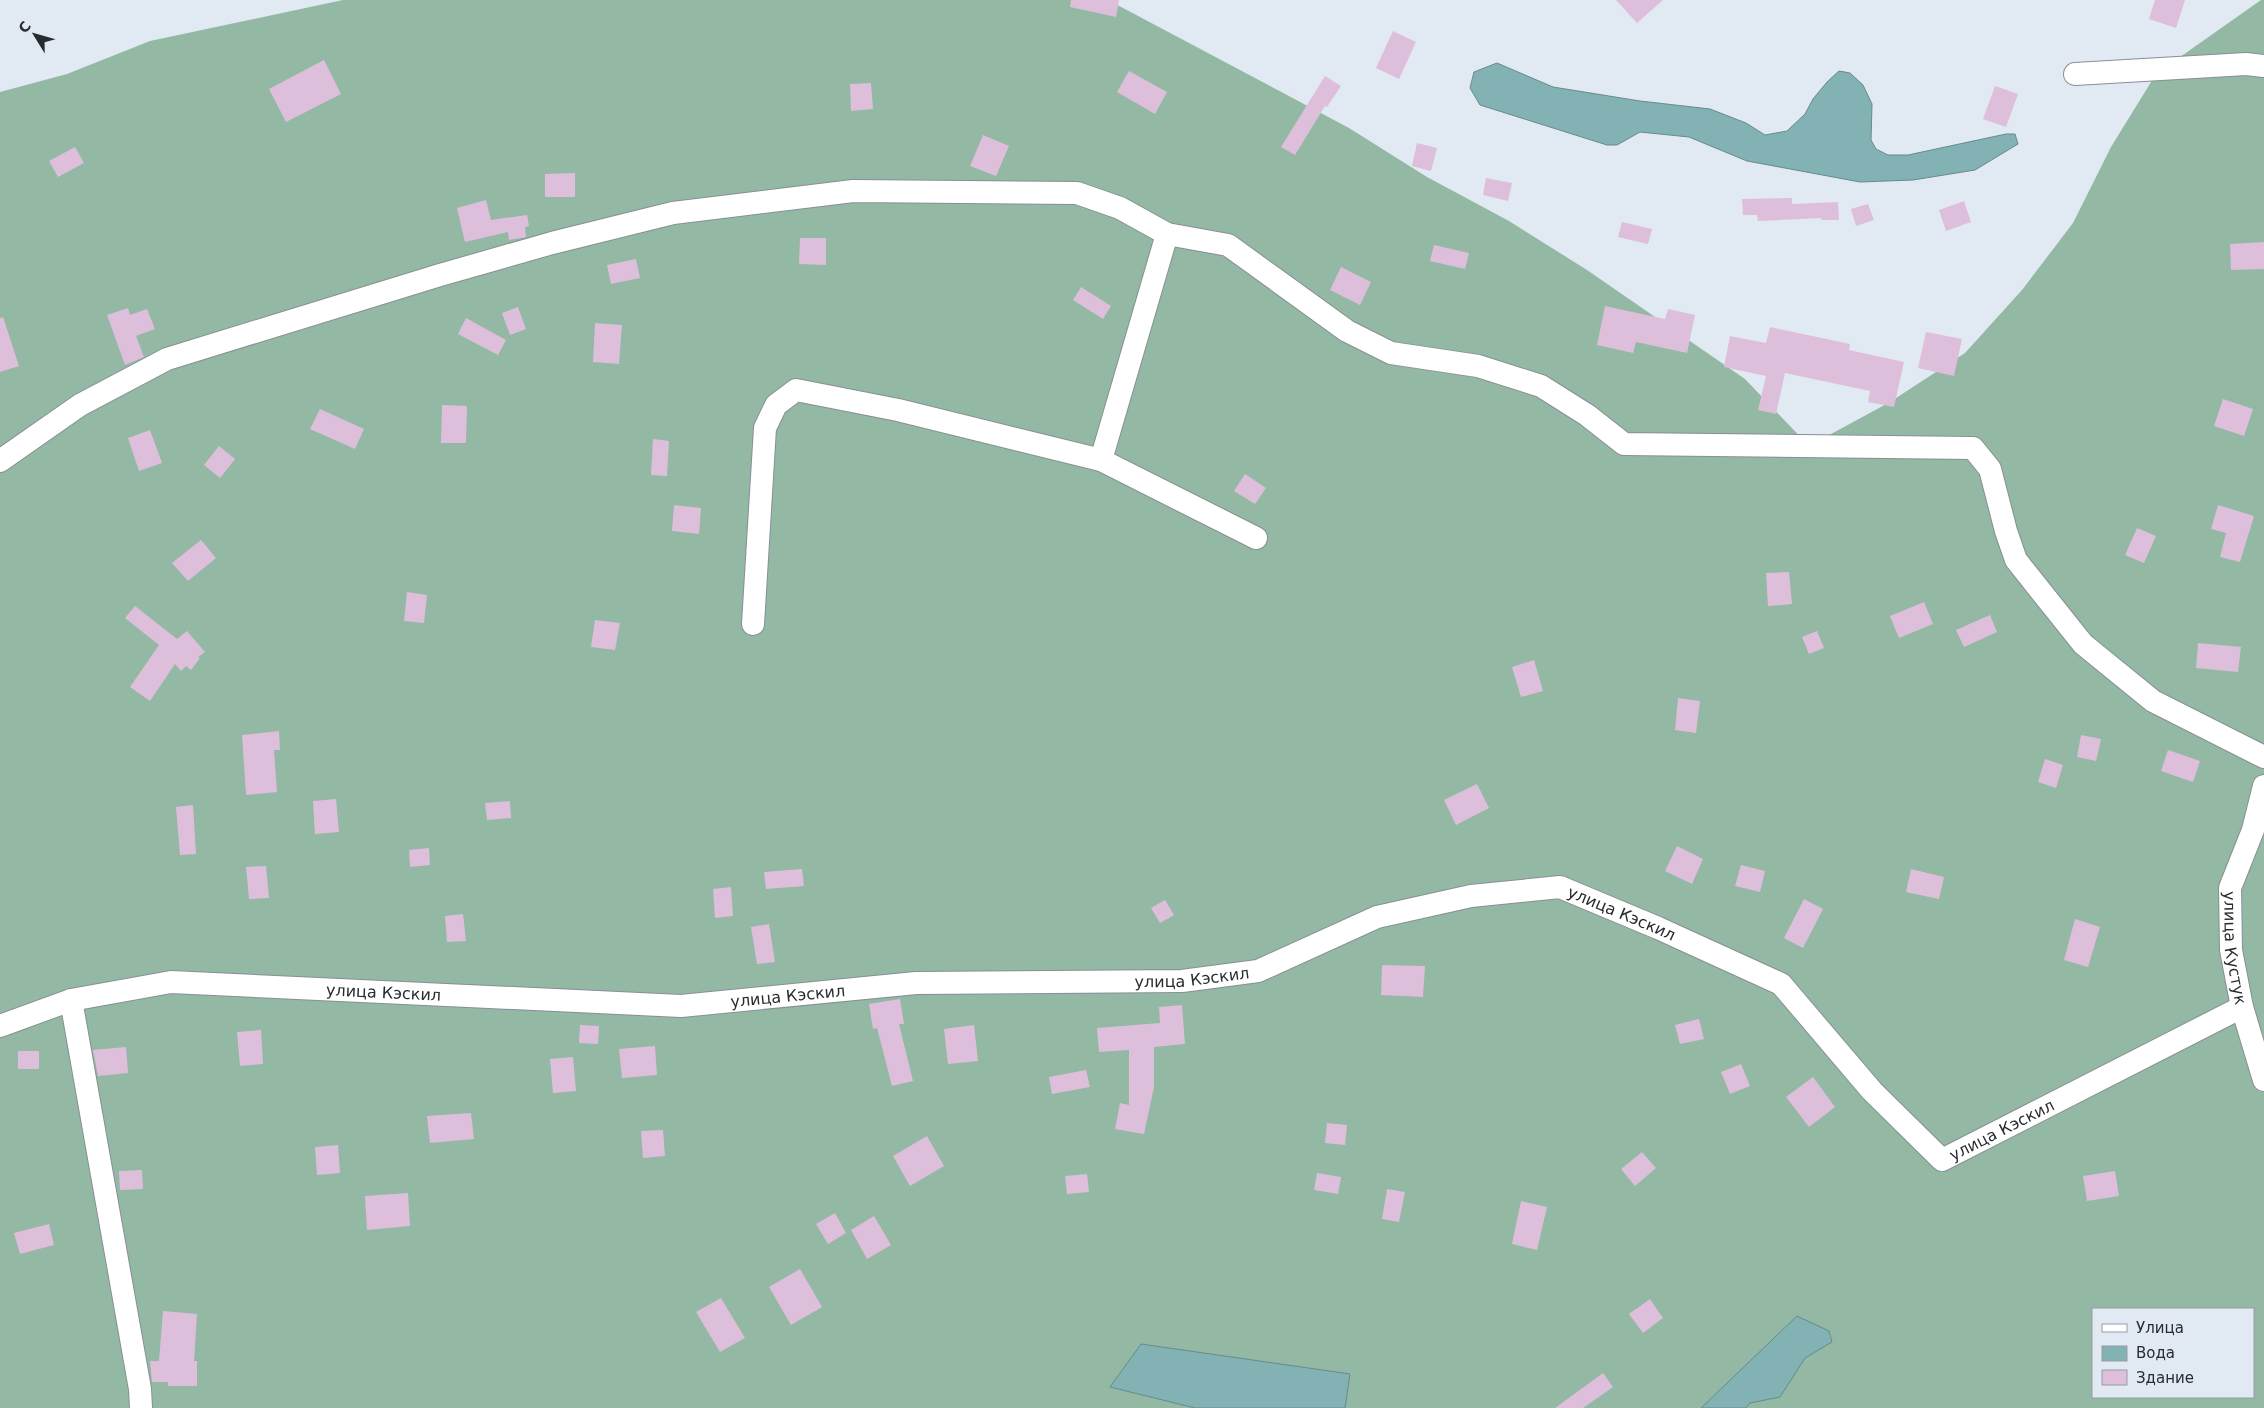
<svg xmlns="http://www.w3.org/2000/svg" width="2264" height="1408" font-family="'DejaVu Sans',sans-serif">
<style>
.forest{fill:#93b8a3;fill-rule:evenodd}
.water{fill:#83b2b4;stroke:#688a8c}
.building{fill:#debfdb}
.lines{fill:none;stroke-linecap:round;stroke-linejoin:round}
.street-casing{stroke:#888f98;stroke-width:24}
.street{stroke:#fff;stroke-width:22}
.labels{text-anchor:middle;dominant-baseline:central;stroke-width:5;stroke-linejoin:round;paint-order:stroke}
.street-label{font-size:16px;fill:#282b2f;stroke:#e1e9f3}
</style>
<rect width="100%" height="100%" fill="#e1e9f3"/>
<path class="forest" d="M 343,0 L 1108,0 L 1349,128 L 1427,177 L 1509,221 L 1587,270 L 1745,379 L 1809,446 L 1890,402 L 1965,353 L 2022,290 L 2073,223 L 2111,147 L 2156,74 L 2261,0 L 2264,0 L 2264,1408 L 0,1408 L 0,92 L 67,74 L 150,41 ZM 2093,1309 L 2253,1309 L 2253,1397 L 2093,1397 Z"/>
<g class="water">
<path d="M 1497,63 L 1553,87 L 1640,101 L 1710,109 L 1746,123 L 1765,135 L 1787,131 L 1805,114 L 1813,99 L 1827,82 L 1839,71 L 1850,73 L 1863,85 L 1872,104 L 1871,140 L 1876,149 L 1888,155 L 1908,155 L 2006,134 L 2015,134 L 2018,144 L 1975,170 L 1913,180 L 1860,182 L 1747,161 L 1689,137 L 1640,132 L 1617,145 L 1607,145 L 1480,105 L 1470,88 L 1474,72 Z"/>
<path d="M 1797,1316 L 1829,1331 L 1832,1342 L 1805,1358 L 1780,1397 L 1750,1403 L 1746,1408 L 1701,1408 Z"/>
<path d="M 1141,1344 L 1350,1374 L 1345,1408 L 1195,1408 L 1110,1387 Z"/>
</g>
<g class="building">
<path d="M 1071,0 L 1119,0 L 1116,17 L 1070,7 Z"/>
<path d="M 1616,0 L 1663,0 L 1637,23 Z"/>
<path d="M 2155,0 L 2185,0 L 2176,28 L 2149,19 Z"/>
<path d="M 1393,31 L 1416,42 L 1399,79 L 1376,68 Z"/>
<path d="M 324,60 L 341,94 L 286,122 L 269,89 Z"/>
<path d="M 1129,71 L 1167,92 L 1155,114 L 1117,92 Z"/>
<path d="M 1325,76 L 1341,86 L 1327,107 L 1325,106 L 1295,155 L 1281,147 Z"/>
<path d="M 871,83 L 873,109 L 851,111 L 850,84 Z"/>
<path d="M 1995,86 L 2018,94 L 2006,127 L 1983,119 Z"/>
<path d="M 983,135 L 1009,146 L 996,176 L 970,166 Z"/>
<path d="M 1417,143 L 1437,148 L 1431,171 L 1412,166 Z"/>
<path d="M 75,147 L 84,163 L 58,177 L 49,161 Z"/>
<path d="M 575,173 L 575,197 L 545,197 L 545,174 Z"/>
<path d="M 1486,178 L 1512,183 L 1508,201 L 1483,195 Z"/>
<path d="M 1792,198 L 1792,204 L 1838,202 L 1839,220 L 1821,220 L 1821,218 L 1758,221 L 1757,215 L 1743,215 L 1742,199 Z"/>
<path d="M 486,200 L 491,220 L 527,215 L 529,226 L 525,227 L 526,237 L 509,240 L 508,232 L 465,242 L 457,208 Z"/>
<path d="M 1964,201 L 1971,222 L 1946,231 L 1939,210 Z"/>
<path d="M 1868,204 L 1874,220 L 1856,226 L 1851,209 Z"/>
<path d="M 1622,222 L 1652,229 L 1648,244 L 1618,237 Z"/>
<path d="M 800,238 L 826,238 L 826,265 L 799,264 Z"/>
<path d="M 2264,242 L 2264,269 L 2231,270 L 2230,244 Z"/>
<path d="M 1434,245 L 1469,253 L 1465,269 L 1430,261 Z"/>
<path d="M 636,259 L 640,278 L 611,284 L 607,265 Z"/>
<path d="M 1341,267 L 1371,282 L 1360,305 L 1330,290 Z"/>
<path d="M 1081,287 L 1111,306 L 1103,319 L 1073,300 Z"/>
<path d="M 1605,306 L 1665,319 L 1668,309 L 1695,315 L 1687,353 L 1636,342 L 1633,353 L 1597,345 Z"/>
<path d="M 518,307 L 526,329 L 510,335 L 502,313 Z"/>
<path d="M 128,308 L 130,315 L 147,309 L 155,329 L 136,336 L 144,357 L 125,365 L 107,315 Z"/>
<path d="M 3,317 L 19,366 L 0,372 L 0,318 Z"/>
<path d="M 466,318 L 506,340 L 498,355 L 458,334 Z"/>
<path d="M 595,323 L 622,325 L 619,364 L 593,362 Z"/>
<path d="M 1770,327 L 1850,344 L 1849,350 L 1904,362 L 1894,407 L 1868,402 L 1870,391 L 1785,373 L 1776,414 L 1758,410 L 1766,376 L 1724,367 L 1730,336 L 1766,343 Z"/>
<path d="M 1926,332 L 1962,339 L 1954,376 L 1918,368 Z"/>
<path d="M 2223,399 L 2253,409 L 2244,436 L 2214,426 Z"/>
<path d="M 442,405 L 467,406 L 466,443 L 441,443 Z"/>
<path d="M 320,409 L 364,429 L 355,449 L 310,429 Z"/>
<path d="M 150,430 L 162,463 L 139,471 L 128,438 Z"/>
<path d="M 653,439 L 669,441 L 667,476 L 651,475 Z"/>
<path d="M 219,446 L 235,459 L 220,478 L 204,465 Z"/>
<path d="M 1245,474 L 1266,488 L 1255,504 L 1234,491 Z"/>
<path d="M 674,505 L 701,508 L 699,534 L 672,531 Z"/>
<path d="M 2218,505 L 2254,516 L 2240,562 L 2220,557 L 2226,533 L 2211,529 Z"/>
<path d="M 2137,528 L 2156,536 L 2144,563 L 2125,555 Z"/>
<path d="M 201,540 L 216,558 L 188,581 L 172,563 Z"/>
<path d="M 1789,572 L 1792,604 L 1768,606 L 1766,573 Z"/>
<path d="M 407,592 L 427,595 L 424,623 L 404,621 Z"/>
<path d="M 1924,602 L 1933,624 L 1899,638 L 1890,616 Z"/>
<path d="M 135,606 L 177,639 L 187,631 L 205,652 L 198,657 L 200,658 L 191,670 L 186,666 L 181,671 L 175,664 L 150,701 L 130,687 L 159,645 L 125,618 Z"/>
<path d="M 1990,615 L 1997,632 L 1964,647 L 1956,630 Z"/>
<path d="M 595,620 L 620,623 L 615,650 L 591,647 Z"/>
<path d="M 1817,631 L 1824,648 L 1809,654 L 1802,637 Z"/>
<path d="M 2198,643 L 2241,647 L 2238,672 L 2196,668 Z"/>
<path d="M 1534,660 L 1543,691 L 1521,697 L 1512,667 Z"/>
<path d="M 1678,698 L 1700,701 L 1696,733 L 1675,730 Z"/>
<path d="M 279,731 L 280,750 L 274,750 L 277,792 L 246,795 L 242,735 Z"/>
<path d="M 2081,735 L 2101,739 L 2096,761 L 2077,757 Z"/>
<path d="M 2168,750 L 2200,761 L 2193,782 L 2161,771 Z"/>
<path d="M 2045,759 L 2063,765 L 2056,788 L 2038,782 Z"/>
<path d="M 1477,784 L 1489,808 L 1456,825 L 1444,800 Z"/>
<path d="M 336,799 L 339,832 L 315,834 L 313,801 Z"/>
<path d="M 510,801 L 511,818 L 487,820 L 485,803 Z"/>
<path d="M 193,805 L 196,854 L 180,855 L 176,807 Z"/>
<path d="M 1677,846 L 1703,859 L 1692,884 L 1665,871 Z"/>
<path d="M 429,848 L 430,865 L 410,867 L 409,850 Z"/>
<path d="M 1741,865 L 1765,871 L 1760,892 L 1735,886 Z"/>
<path d="M 266,866 L 269,898 L 249,899 L 246,867 Z"/>
<path d="M 802,869 L 804,886 L 766,889 L 764,872 Z"/>
<path d="M 1911,869 L 1944,877 L 1939,899 L 1906,892 Z"/>
<path d="M 731,887 L 733,916 L 715,918 L 713,889 Z"/>
<path d="M 1804,899 L 1823,909 L 1803,948 L 1784,938 Z"/>
<path d="M 1165,900 L 1174,915 L 1160,923 L 1151,908 Z"/>
<path d="M 463,914 L 466,941 L 447,942 L 445,916 Z"/>
<path d="M 2075,919 L 2100,927 L 2088,967 L 2064,960 Z"/>
<path d="M 769,924 L 775,962 L 757,964 L 751,927 Z"/>
<path d="M 1382,965 L 1425,966 L 1423,997 L 1381,995 Z"/>
<path d="M 900,999 L 904,1024 L 899,1024 L 913,1081 L 892,1086 L 877,1028 L 873,1029 L 869,1004 Z"/>
<path d="M 1182,1005 L 1185,1044 L 1154,1047 L 1154,1087 L 1144,1134 L 1115,1129 L 1120,1103 L 1129,1105 L 1129,1050 L 1099,1052 L 1097,1028 L 1160,1023 L 1159,1007 Z"/>
<path d="M 1699,1019 L 1704,1039 L 1680,1044 L 1675,1025 Z"/>
<path d="M 580,1025 L 599,1026 L 598,1044 L 579,1043 Z"/>
<path d="M 974,1025 L 978,1061 L 948,1064 L 944,1029 Z"/>
<path d="M 261,1030 L 263,1064 L 240,1066 L 237,1032 Z"/>
<path d="M 655,1046 L 657,1075 L 622,1078 L 619,1049 Z"/>
<path d="M 126,1047 L 128,1073 L 98,1076 L 93,1050 Z"/>
<rect x="18" y="1051" width="21" height="18"/>
<path d="M 573,1057 L 576,1091 L 553,1093 L 550,1059 Z"/>
<path d="M 1741,1064 L 1750,1086 L 1730,1094 L 1721,1072 Z"/>
<path d="M 1086,1070 L 1090,1087 L 1052,1094 L 1049,1077 Z"/>
<path d="M 1813,1077 L 1835,1107 L 1809,1127 L 1786,1097 Z"/>
<path d="M 471,1113 L 474,1139 L 430,1143 L 427,1116 Z"/>
<path d="M 1327,1123 L 1347,1125 L 1345,1145 L 1325,1143 Z"/>
<path d="M 663,1130 L 665,1156 L 643,1158 L 641,1131 Z"/>
<path d="M 927,1136 L 944,1166 L 910,1186 L 893,1156 Z"/>
<path d="M 338,1145 L 340,1173 L 317,1175 L 315,1147 Z"/>
<path d="M 1642,1152 L 1656,1168 L 1635,1186 L 1621,1169 Z"/>
<path d="M 142,1170 L 143,1189 L 120,1190 L 119,1171 Z"/>
<path d="M 2115,1171 L 2119,1196 L 2087,1201 L 2083,1176 Z"/>
<path d="M 1317,1173 L 1341,1177 L 1338,1194 L 1314,1190 Z"/>
<path d="M 1087,1174 L 1089,1192 L 1067,1194 L 1065,1176 Z"/>
<path d="M 1387,1189 L 1405,1192 L 1399,1222 L 1382,1219 Z"/>
<path d="M 408,1193 L 410,1226 L 367,1230 L 365,1196 Z"/>
<path d="M 1521,1201 L 1547,1207 L 1537,1250 L 1512,1244 Z"/>
<path d="M 835,1213 L 846,1233 L 828,1244 L 816,1224 Z"/>
<path d="M 874,1216 L 891,1245 L 867,1259 L 851,1230 Z"/>
<path d="M 49,1224 L 54,1245 L 20,1254 L 14,1233 Z"/>
<path d="M 800,1269 L 822,1307 L 791,1325 L 769,1287 Z"/>
<path d="M 721,1298 L 745,1338 L 720,1352 L 696,1312 Z"/>
<path d="M 1650,1299 L 1663,1318 L 1643,1333 L 1629,1314 Z"/>
<path d="M 163,1311 L 197,1314 L 194,1361 L 197,1361 L 197,1386 L 168,1386 L 168,1382 L 152,1382 L 150,1361 L 159,1361 Z"/>
<path d="M 1603,1373 L 1613,1387 L 1583,1408 L 1555,1408 Z"/>
</g>
<g class="lines">
<g class="street-casing">
<g id="street">
<path d="M 2075,74 L 2246,64 L 2264,66"/>
<path d="M 1101,460 L 1256,538"/>
<path d="M 0,461 L 80,405 L 167,359 L 440,275 L 552,243 L 673,213 L 853,191 L 1077,193 L 1120,208 L 1167,234 L 1228,245 L 1347,331 L 1391,353 L 1478,366 L 1541,386 L 1587,415 L 1624,444 L 1973,448 L 1990,469 L 2006,531 L 2016,560 L 2083,644 L 2153,701 L 2264,757"/>
<path d="M 753,624 L 765,428 L 776,405 L 796,390 L 898,410 L 1101,460 L 1167,234"/>
<path id="s1" d="M 2264,786 L 2253,830 L 2230,888 L 2231,950 L 2242,1007 L 2264,1080"/>
<path d="M 71,1000 L 140,1389 L 141,1408"/>
<path id="s2" d="M 0,1026 L 71,1000 L 171,982 L 681,1006 L 916,983 L 1182,981 L 1258,971 L 1377,917 L 1471,896 L 1560,887 L 1658,928 L 1781,984 L 1872,1091 L 1942,1160 L 2242,1007"/>
</g>
</g>
<use href="#street" class="street"/>
</g>
<g class="labels">
<g class="street-label">
<text stroke="none"><textPath href="#s2" startOffset="1650">улица Кэскил</textPath></text>
<text stroke="none"><textPath href="#s1" startOffset="168">улица Кустук</textPath></text>
<text stroke="none"><textPath href="#s2" startOffset="1200">улица Кэскил</textPath></text>
<text stroke="none"><textPath href="#s2" startOffset="390">улица Кэскил</textPath></text>
<text stroke="none"><textPath href="#s2" startOffset="795">улица Кэскил</textPath></text>
<text stroke="none"><textPath href="#s2" startOffset="2130">улица Кэскил</textPath></text>
</g>
</g>
<rect x="2092" y="1308" width="162" height="90" fill="#e1e9f3" stroke="#979da5"/>
<rect x="2102" y="1324" width="25" height="8" fill="#ffffff" stroke="#979da5"/>
<text x="2136" y="1333" font-size="15" fill="#282b2f">Улица</text>
<rect x="2102" y="1346" width="25" height="15" fill="#83b2b4" stroke="#979da5"/>
<text x="2136" y="1358" font-size="15" fill="#282b2f">Вода</text>
<rect x="2102" y="1370" width="25" height="15" fill="#debfdb" stroke="#979da5"/>
<text x="2136" y="1383" font-size="15" fill="#282b2f">Здание</text>
<g transform="translate(35 35) rotate(307)" stroke="#e1e9f3" stroke-width="4" paint-order="stroke">
<path d="M0-4L9 19L0 12L-9 19Z" fill="#282b2f"/>
<text y="-8" font-size="14" font-weight="bold" text-anchor="middle" fill="#282b2f">С</text>
</g>
</svg>
